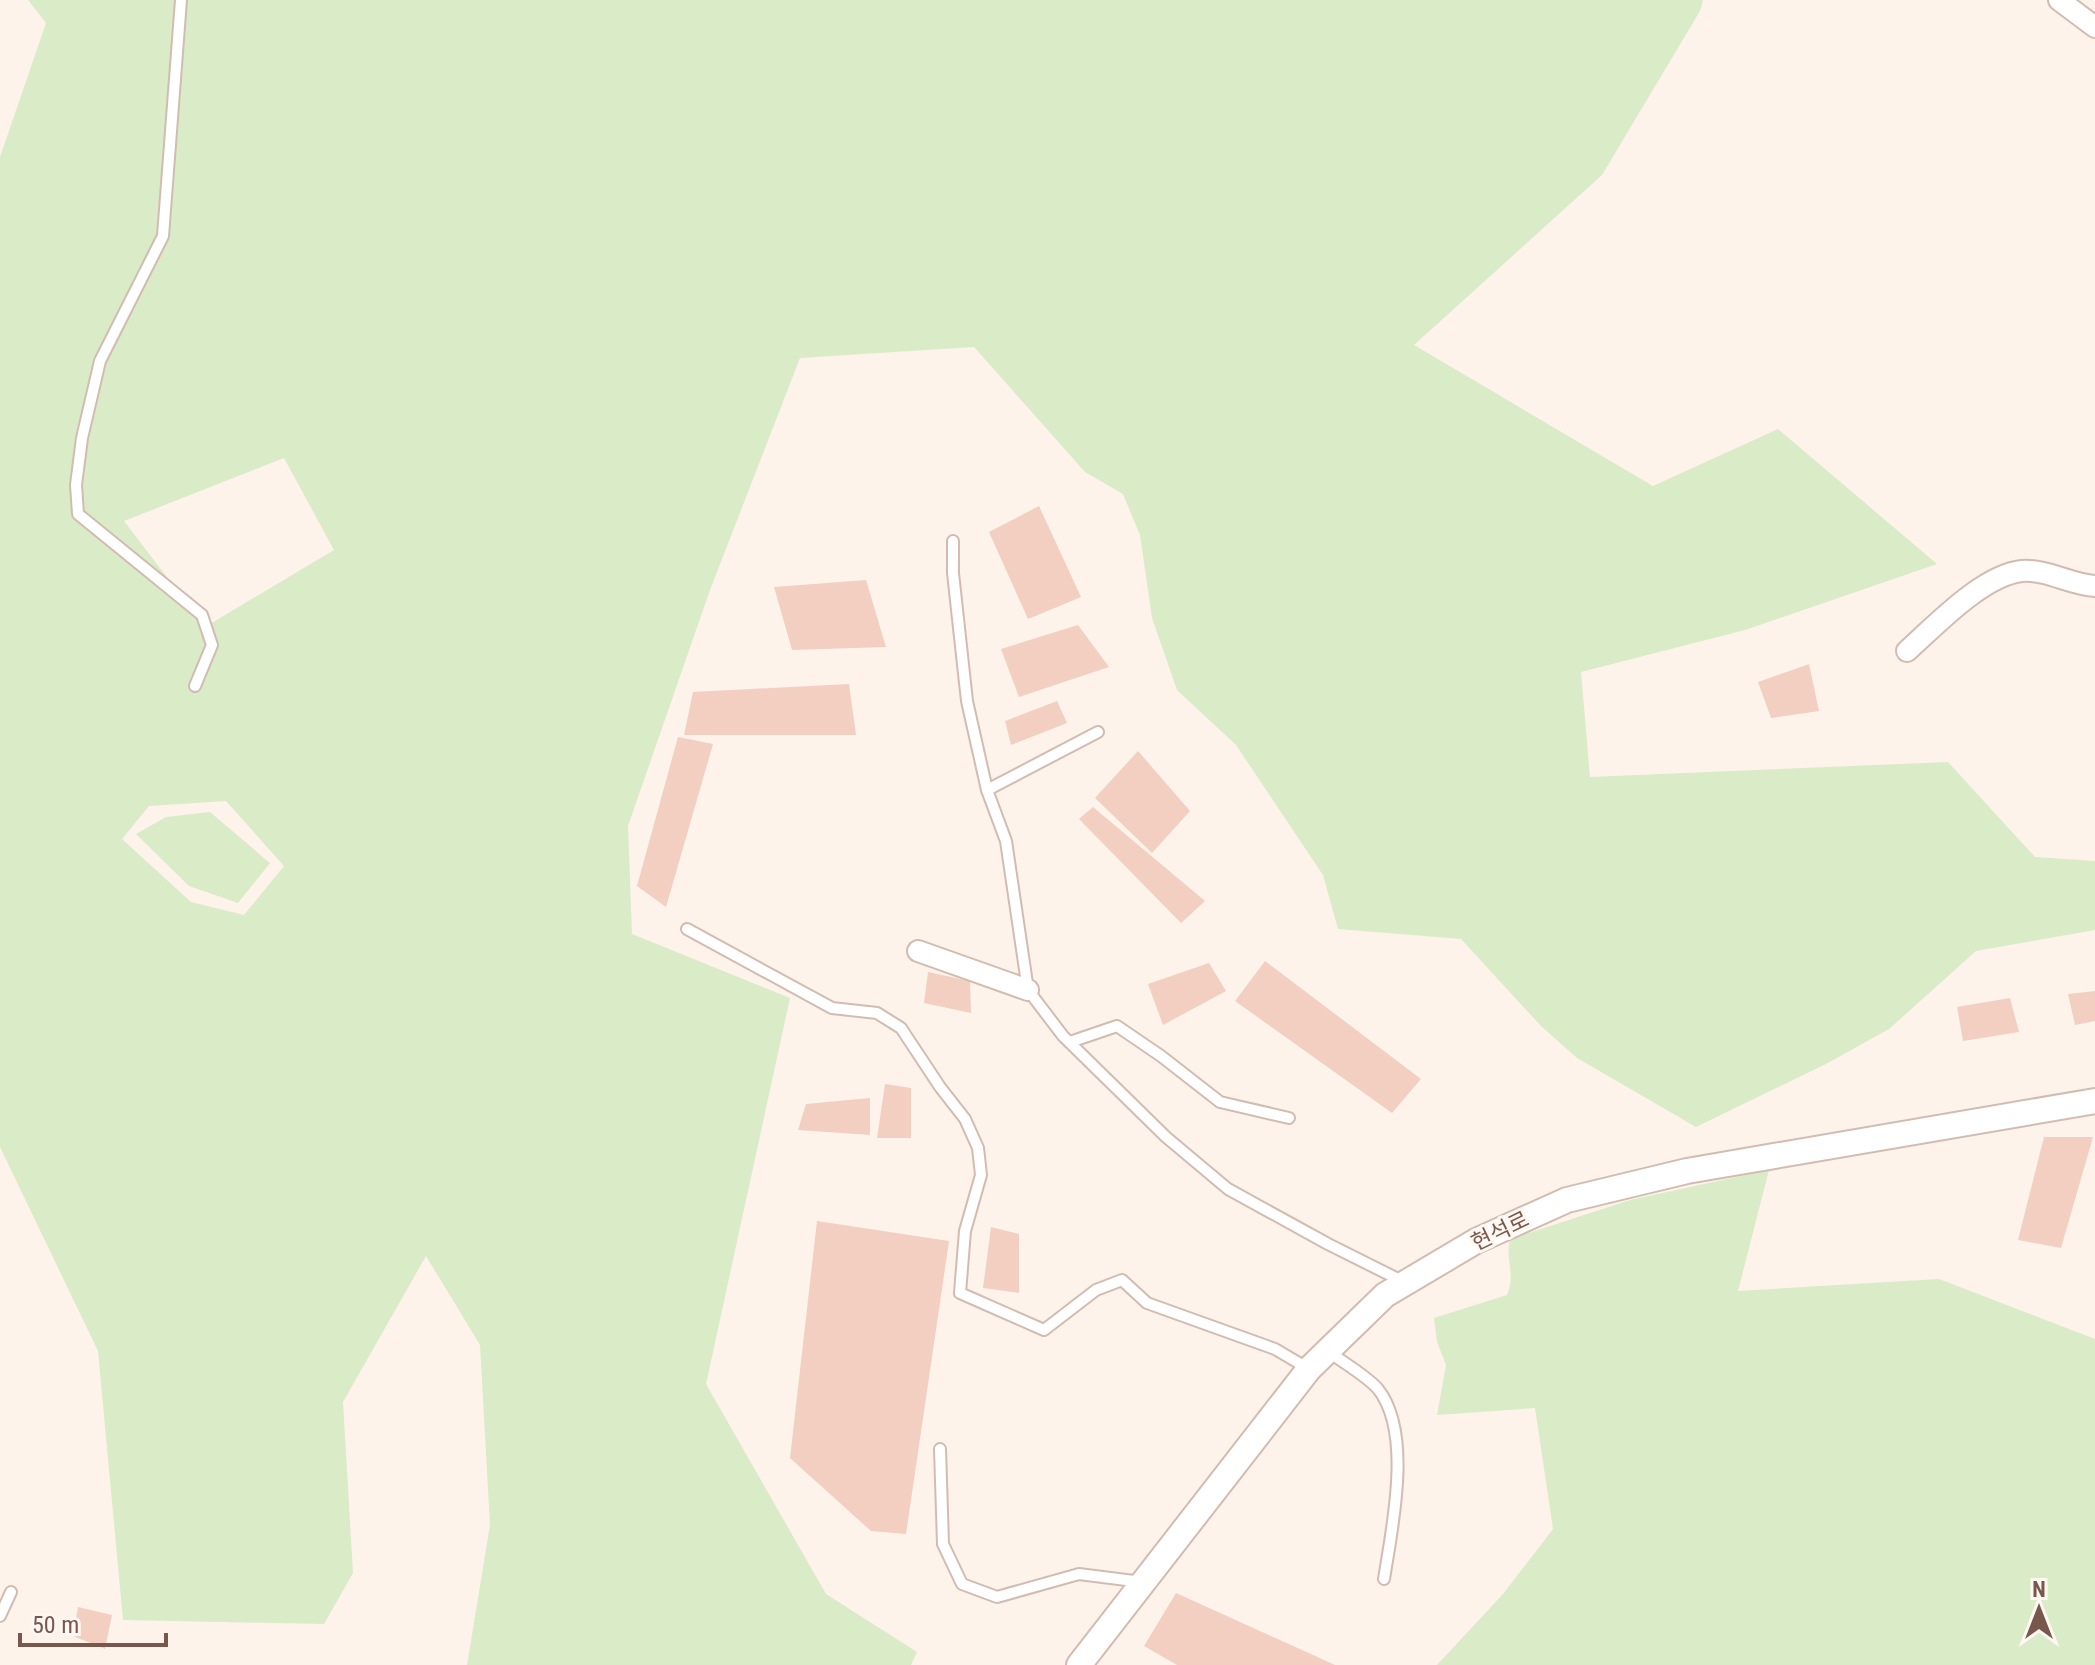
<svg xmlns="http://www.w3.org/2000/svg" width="2095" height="1665" font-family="'Roboto Condensed','Noto Sans KR',sans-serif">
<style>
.green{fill:#daebc7;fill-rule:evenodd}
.building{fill:#f2cfc1}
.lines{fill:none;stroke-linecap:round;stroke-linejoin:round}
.service-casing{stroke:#d2bcb1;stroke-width:14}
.minor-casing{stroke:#d2bcb1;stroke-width:24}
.tertiary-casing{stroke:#d2bcb1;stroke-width:28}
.service{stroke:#fff;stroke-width:10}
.minor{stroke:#fff;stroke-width:20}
.tertiary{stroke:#fff;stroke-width:24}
.labels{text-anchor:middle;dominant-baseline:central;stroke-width:6;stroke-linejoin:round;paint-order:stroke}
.street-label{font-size:22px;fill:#78574c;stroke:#fff7f1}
</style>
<rect width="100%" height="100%" fill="#fdf3ea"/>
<g class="green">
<path d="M 28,0 L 1703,0 L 1700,11 L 1602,175 L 1414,345 L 1653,486 L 1778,429 L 1937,564 L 1745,630 L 1581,672 L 1590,777 L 1948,762 L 2035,857 L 2095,861 L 2095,930 L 1976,951 L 1889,1029 L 1826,1064 L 1696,1127 L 1577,1058 L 1541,1026 L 1461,939 L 1338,929 L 1323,875 L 1236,745 L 1177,690 L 1152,618 L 1140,535 L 1123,494 L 1085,472 L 974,347 L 800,358 L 710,590 L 628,826 L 632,934 L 790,998 L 706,1384 L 826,1594 L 917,1652 L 911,1665 L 467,1665 L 490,1525 L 480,1345 L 426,1256 L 343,1402 L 353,1573 L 324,1624 L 123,1620 L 98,1351 L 0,1147 L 0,157 L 46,23 ZM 284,458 L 334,550 L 205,627 L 124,521 ZM 226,801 L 284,866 L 244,915 L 191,902 L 122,839 L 149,806 Z"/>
<path d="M 210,812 L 270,863 L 238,903 L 189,886 L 136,834 L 166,817 Z"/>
<path d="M 1769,1170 L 1738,1291 L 1939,1279 L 2095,1339 L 2095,1665 L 1437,1665 L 1503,1594 L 1553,1529 L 1535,1408 L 1437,1415 L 1446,1365 L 1437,1342 L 1434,1318 L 1507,1295 C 1516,1272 1505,1263 1510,1239 L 1630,1200 Z"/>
</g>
<g class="building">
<path d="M 1039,506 L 1081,597 L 1028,619 L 989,532 Z"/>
<path d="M 866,580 L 886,647 L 792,650 L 774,587 Z"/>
<path d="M 1078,625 L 1109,667 L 1019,697 L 1001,649 Z"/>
<path d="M 1809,664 L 1819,711 L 1771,718 L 1758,682 Z"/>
<path d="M 849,684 L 856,735 L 684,735 L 693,692 Z"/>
<path d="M 1057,701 L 1067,723 L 1011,745 L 1005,721 Z"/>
<path d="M 678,737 L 713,744 L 666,907 L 637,886 Z"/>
<path d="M 1138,751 L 1190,811 L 1152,853 L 1095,798 Z"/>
<path d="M 1093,807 L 1205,901 L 1181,923 L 1079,819 Z"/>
<path d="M 1265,961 L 1421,1079 L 1392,1113 L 1235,1001 Z"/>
<path d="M 1209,963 L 1226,991 L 1163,1025 L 1148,984 Z"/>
<path d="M 928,972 L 970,981 L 971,1013 L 924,1003 Z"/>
<path d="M 2095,991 L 2095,1021 L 2075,1025 L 2068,994 Z"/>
<path d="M 2010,998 L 2019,1032 L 1963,1041 L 1957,1007 Z"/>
<path d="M 885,1084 L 911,1088 L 911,1138 L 877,1138 Z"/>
<path d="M 870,1098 L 870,1135 L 798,1130 L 806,1104 Z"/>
<path d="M 2044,1137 L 2093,1137 L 2061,1248 L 2018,1240 Z"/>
<path d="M 817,1221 L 949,1241 L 906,1534 L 871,1531 L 790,1458 Z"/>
<path d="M 991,1227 L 1019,1234 L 1019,1293 L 983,1288 Z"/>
<path d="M 1176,1593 L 1335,1665 L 1177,1665 L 1144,1646 Z"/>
<path d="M 78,1607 L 112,1615 L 105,1649 L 73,1636 Z"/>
</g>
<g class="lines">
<g class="service-casing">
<g id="service">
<path d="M 181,0 L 163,236 L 100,361 L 82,438 L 76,485 L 78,514 L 202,615 L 212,645 L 195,686"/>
<path d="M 953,541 L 953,573 L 967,701 L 987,790 L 1006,841 L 1028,990 L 1063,1036 L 1166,1137 L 1228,1189 L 1328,1244 L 1404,1282"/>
<path d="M 987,790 L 1098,732"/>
<path d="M 687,929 L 832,1008 L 877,1013 L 901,1028 L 940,1087 L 965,1119 L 978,1148 L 981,1175 L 965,1231 L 960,1293 L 1044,1330 L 1096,1290 L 1122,1280 L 1147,1303 L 1275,1349 L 1309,1369"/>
<path d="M 1070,1042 L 1117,1026 L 1161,1056 L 1220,1102 L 1289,1118"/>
<path d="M 1328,1351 C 1342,1362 1367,1376 1378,1389 C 1413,1433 1392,1528 1384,1579"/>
<path d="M 940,1449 L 943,1544 L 962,1584 L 997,1597 L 1079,1574 L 1142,1582"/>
<path d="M 0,1616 L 11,1592"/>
</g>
</g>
<g class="minor-casing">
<g id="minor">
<path d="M 2059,0 L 2095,27"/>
<path d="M 1907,651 C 1936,625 1983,575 2022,571 C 2047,569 2071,585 2095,586"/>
<path d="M 918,951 L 1028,990"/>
</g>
</g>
<g class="tertiary-casing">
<path id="tertiary" d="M 1079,1665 L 1309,1369 L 1385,1295 L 1476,1241 L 1567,1200 L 1687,1171 L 2095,1101"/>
</g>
<use href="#service" class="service"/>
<use href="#minor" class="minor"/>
<use href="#tertiary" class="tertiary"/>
</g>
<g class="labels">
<g class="street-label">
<text transform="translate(1500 1231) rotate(-26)">현석로</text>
</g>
</g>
<g transform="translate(2039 1609)" stroke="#fff7f1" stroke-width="6" paint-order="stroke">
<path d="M0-6L14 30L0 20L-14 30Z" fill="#78574c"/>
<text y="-12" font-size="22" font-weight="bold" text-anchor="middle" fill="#78574c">N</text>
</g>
<path d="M20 1633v12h146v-12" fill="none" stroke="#78574c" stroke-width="4"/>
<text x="32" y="1633" font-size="24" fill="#78574c" stroke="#fff7f1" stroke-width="6" paint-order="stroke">50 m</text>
</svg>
